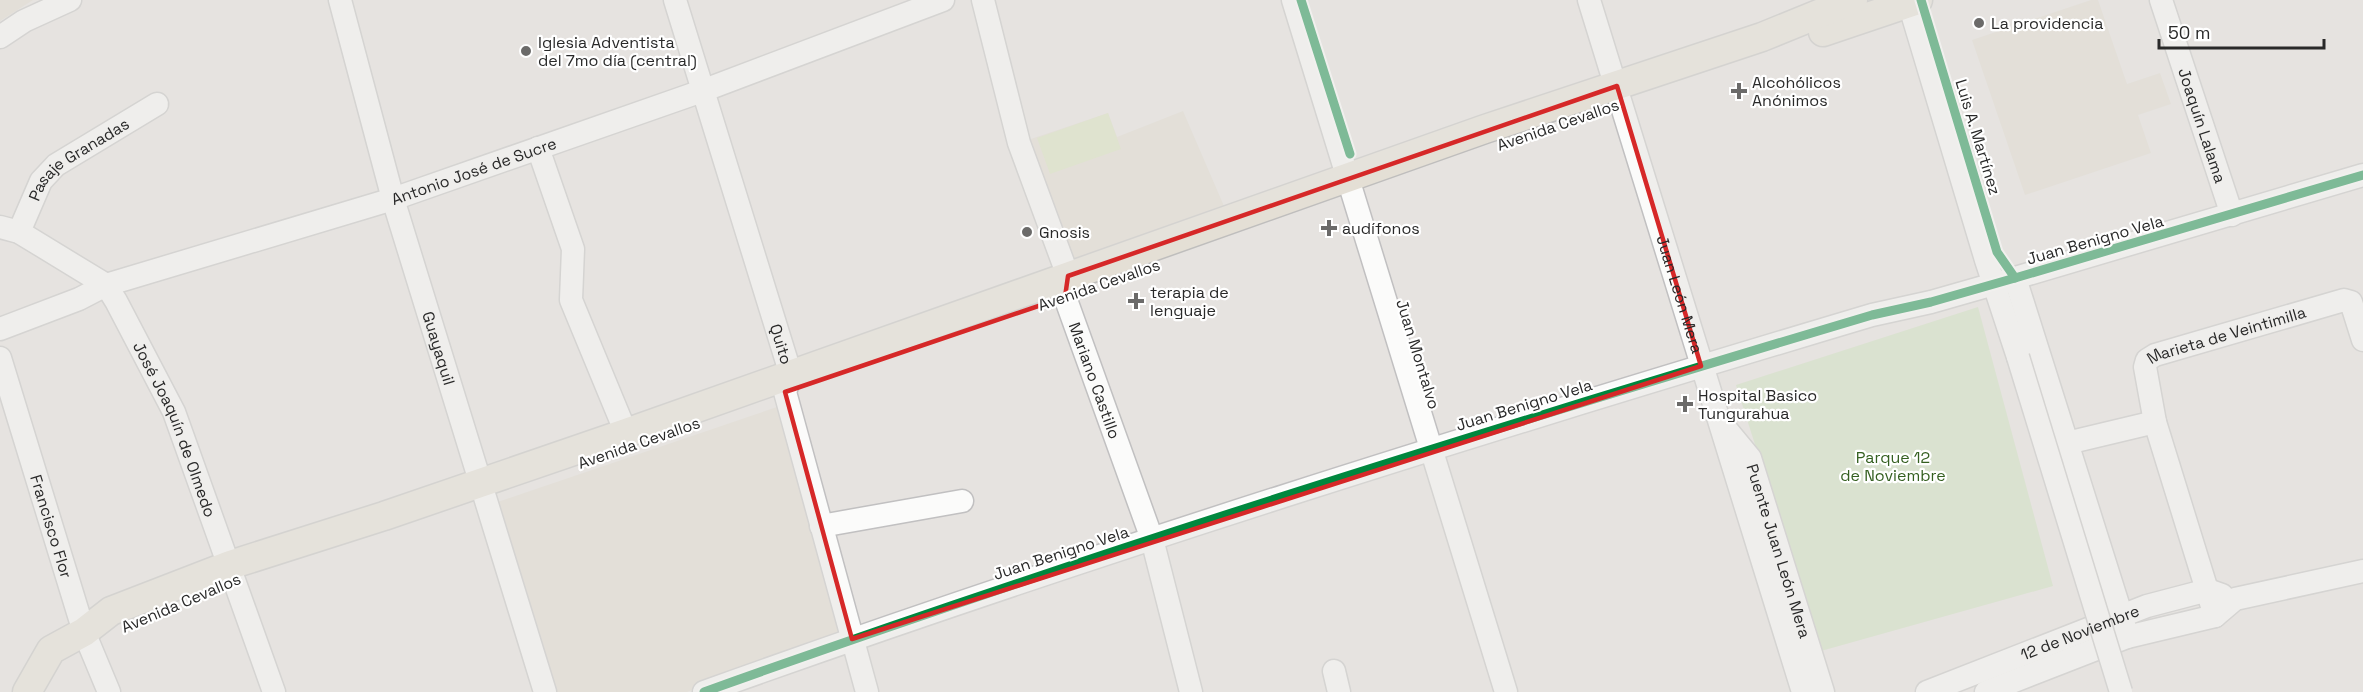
<svg xmlns="http://www.w3.org/2000/svg" width="2363" height="692" font-family="'Space Grotesk',sans-serif">
<style>
.education{fill:#e0d9cf}
.green{fill:#cddfbc}
.pitch{fill:#d7e2ba}
.lines{fill:none;stroke-linecap:round;stroke-linejoin:round}
.minor-casing{stroke:#c1c0c1;stroke-width:25}
.major-casing{stroke:#bfbebd;stroke-width:31}
.minor{stroke:#fbfbfa;stroke-width:22}
.major{stroke:#e4dfd5;stroke-width:28}
.minor-bridge-casing{stroke:#c1c0c1;stroke-width:25;stroke-linecap:butt}
.minor-bridge{stroke:#fbfbfa;stroke-width:22}
.cycleway-casing{stroke:#fff;stroke-width:13}
.cycleway{stroke:#00873e;stroke-width:9}
.marked{fill:none;stroke:#d62828;stroke-width:4.5;stroke-linejoin:round}
.poi-dot{fill:#6b6a69;stroke:#fff;stroke-width:2}
.labels{text-anchor:middle;dominant-baseline:central;stroke-width:4.5;stroke-linejoin:round;paint-order:stroke}
.poi-label{font-size:16px;fill:#292929;stroke:#fff;text-anchor:start}
.street-label{font-size:16px;fill:#292929;stroke:#fff}
.park-label{font-size:16px;fill:#345f20;stroke:#fff}
</style>
<rect width="100%" height="100%" fill="#e6e3e0"/>
<g class="education">
<path d="M 0,0 L 33,0 L 0,21 Z"/>
<path d="M 2091,0 L 2098,0 L 2127,84 L 2160,73 L 2171,104 L 2138,115 L 2151,153 L 2025,195 L 1972,40 Z"/>
<path d="M 1183,111 L 1230,220 L 1058,267 L 1019,143 L 1108,113 L 1117,137 Z"/>
<path d="M 777,407 L 838,632 L 687,692 L 552,692 L 489,505 Z"/>
</g>
<path class="green" d="M 1978,307 L 2053,586 L 1821,651 L 1736,385 Z"/>
<path class="pitch" d="M 1108,113 L 1121,149 L 1050,174 L 1037,138 Z"/>
<g class="lines">
<g class="minor-casing">
<g id="minor">
<path id="s1" d="M 340,0 L 393,199 L 545,692"/>
<path id="s2" d="M 675,0 L 791,375 L 785,392 L 867,692"/>
<path id="s3" d="M 983,0 L 1019,143 L 1068,276 L 1065,297 L 1152,539 L 1191,692"/>
<path d="M 1293,0 L 1506,692"/>
<path id="s4" d="M 1589,0 L 1803,692"/>
<path d="M 1908,0 L 1986,260 L 2018,357"/>
<path id="s5" d="M 2161,0 L 2232,215"/>
<path d="M 0,37 L 24,21 L 70,0"/>
<path d="M 538,148 L 573,249 L 571,300 L 626,433"/>
<path id="s6" d="M 0,227 L 19,232 L 106,285 L 116,301 L 174,412 L 274,692"/>
<path id="s7" d="M 19,232 L 41,181 L 56,165 L 157,104"/>
<path d="M 2015,278 L 2122,617 L 2127,637"/>
<path id="s8" d="M 0,329 L 79,299 L 106,285 L 393,199 L 702,91 L 943,0"/>
<path id="s9" d="M 0,358 L 84,632 L 109,692"/>
<path id="s10" d="M 1726,429 L 1750,458 L 1823,692"/>
<path d="M 2067,443 L 2155,422"/>
<path d="M 821,526 L 962,501"/>
<path id="s11" d="M 2215,616 L 2155,422 L 2145,367 L 2147,360 L 2155,355 L 2344,300 L 2351,302 L 2363,340"/>
<path d="M 1334,671 L 1339,692"/>
<path d="M 704,692 C 1089,554 1480,432 1872,315 L 1931,302 L 2015,278 L 2363,175"/>
<path id="s12" d="M 1927,692 L 2147,606 L 2208,590 L 2222,595"/>
<path d="M 1986,692 L 2127,637 L 2215,616 L 2235,599 L 2363,571"/>
</g>
</g>
<g class="major-casing">
<g id="major">
<path d="M 1823,32 L 1918,0"/>
<path d="M 27,692 L 51,650 L 84,632 L 111,611 L 230,565 L 384,516 L 626,433 L 1485,129 L 1762,37 L 1853,0"/>
</g>
</g>
<use href="#minor" class="minor"/>
<use href="#major" class="major"/>
<g class="minor-bridge-casing">
<path id="minor-bridge" d="M 2018,357 L 2121,692"/>
</g>
<use href="#minor-bridge" class="minor-bridge"/>
<g class="cycleway-casing">
<g id="cycleway">
<path d="M 1301,0 L 1350,154"/>
<path d="M 1921,0 L 1997,252 L 2015,278"/>
<path d="M 704,692 C 1089,554 1480,432 1872,315 L 1931,302 L 2015,278 L 2363,175"/>
</g>
</g>
<use href="#cycleway" class="cycleway"/>
</g>
<path d="M0 0H2363V692H0ZM 1617,86 L 1701,366 L 852,639 L 785,392 L 1065,297 L 1068,276 Z" fill="#e6e3e0" fill-opacity=".55" fill-rule="evenodd"/>
<path class="marked" d="M 1617,86 L 1701,366 L 852,639 L 785,392 L 1065,297 L 1068,276 Z"/>
<g class="poi-dot">
<circle cx="1979" cy="23" r="6"/>
<circle cx="526" cy="51" r="6"/>
<path d="M1736 82h6v6h6v6h-6v6h-6v-6h-6v-6h6z"/>
<path d="M1326 219h6v6h6v6h-6v6h-6v-6h-6v-6h6z"/>
<circle cx="1027" cy="232" r="6"/>
<path d="M1133 292h6v6h6v6h-6v6h-6v-6h-6v-6h6z"/>
<path d="M1682 395h6v6h6v6h-6v6h-6v-6h-6v-6h6z"/>
</g>
<g class="labels">
<g class="poi-label">
<text x="1991" y="23">La providencia</text>
<text x="538" y="42">Iglesia Adventista<tspan x="538" dy="18">del 7mo día (central)</tspan></text>
<text x="1752" y="82">Alcohólicos<tspan x="1752" dy="18">Anónimos</tspan></text>
<text x="1342" y="228">audífonos</text>
<text x="1039" y="232">Gnosis</text>
<text x="1150" y="292">terapia de<tspan x="1150" dy="18">lenguaje</tspan></text>
<text x="1698" y="395">Hospital Basico<tspan x="1698" dy="18">Tungurahua</tspan></text>
</g>
<g class="street-label">
<text transform="translate(1558 125) rotate(-19)">Avenida Cevallos</text>
<text stroke="none"><textPath href="#s5" startOffset="132">Joaquín Lalama</textPath></text>
<text transform="translate(1978 137) rotate(73)">Luis A. Martínez</text>
<text stroke="none"><textPath href="#s7" startOffset="98">Pasaje Granadas</textPath></text>
<text stroke="none"><textPath href="#s8" startOffset="500">Antonio José de Sucre</textPath></text>
<text transform="translate(2095 240) rotate(-16)">Juan Benigno Vela</text>
<text transform="translate(1099 285) rotate(-19)">Avenida Cevallos</text>
<text stroke="none"><textPath href="#s4" startOffset="308">Juan León Mera</textPath></text>
<text stroke="none"><textPath href="#s11" startOffset="350">Marieta de Veintimilla</textPath></text>
<text stroke="none"><textPath href="#s2" startOffset="360">Quito</textPath></text>
<text stroke="none"><textPath href="#s1" startOffset="362">Guayaquil</textPath></text>
<text transform="translate(1418 354) rotate(73)">Juan Montalvo</text>
<text stroke="none"><textPath href="#s3" startOffset="399">Mariano Castillo</textPath></text>
<text transform="translate(1524 405) rotate(-17)">Juan Benigno Vela</text>
<text stroke="none"><textPath href="#s6" startOffset="282">José Joaquín de Olmedo</textPath></text>
<text transform="translate(639 443) rotate(-19)">Avenida Cevallos</text>
<text stroke="none"><textPath href="#s9" startOffset="176">Francisco Flor</textPath></text>
<text stroke="none"><textPath href="#s10" startOffset="135">Puente Juan León Mera</textPath></text>
<text transform="translate(1061 553) rotate(-18)">Juan Benigno Vela</text>
<text transform="translate(181 603) rotate(-23)">Avenida Cevallos</text>
<text stroke="none"><textPath href="#s12" startOffset="164">12 de Noviembre</textPath></text>
</g>
<g class="park-label">
<text x="1893" y="457">Parque 12<tspan x="1893" dy="18">de Noviembre</tspan></text>
</g>
</g>
<path d="M2159 39v9h165v-9" fill="none" stroke="#292929" stroke-width="3"/>
<text x="2168" y="39" font-size="18" fill="#292929" stroke="#ffffff" stroke-width="4.5" paint-order="stroke">50 m</text>
</svg>
